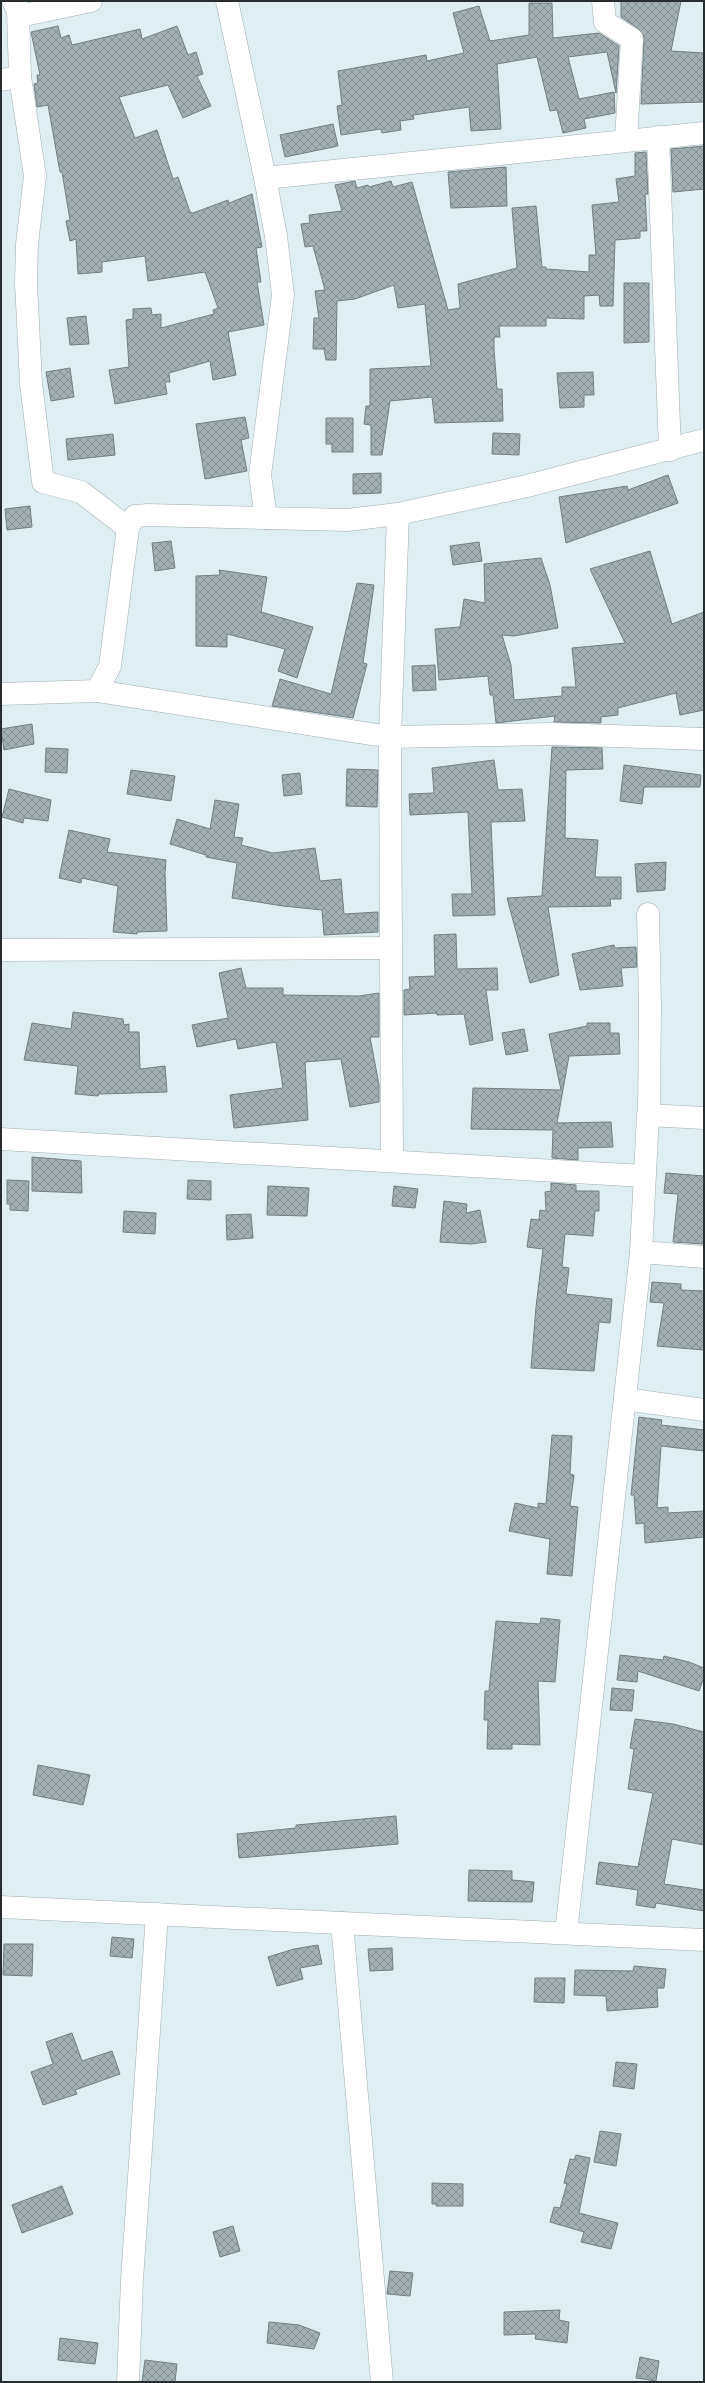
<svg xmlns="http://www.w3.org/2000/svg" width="705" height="2383" font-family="'Fira Sans',sans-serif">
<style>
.building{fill:url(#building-cross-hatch);stroke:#727f82}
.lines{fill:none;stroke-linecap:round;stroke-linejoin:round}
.street-casing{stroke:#a1afb2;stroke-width:23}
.street{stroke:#fff;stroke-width:22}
</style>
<defs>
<pattern id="building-cross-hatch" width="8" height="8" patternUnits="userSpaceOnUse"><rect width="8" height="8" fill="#a2b0b4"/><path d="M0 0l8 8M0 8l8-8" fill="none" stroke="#849093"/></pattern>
</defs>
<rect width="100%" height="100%" fill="#dfeef2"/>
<g class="building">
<path d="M 621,1 L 681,1 L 671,51 L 704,53 L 704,102 L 641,104 L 644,39 L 639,29 L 621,17 Z"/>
<path d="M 529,3 L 552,3 L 553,38 L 599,33 L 619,46 L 616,93 L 607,52 L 568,57 L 579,99 L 614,92 L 615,113 L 584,119 L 586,128 L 563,133 L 557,110 L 550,111 L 537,57 L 497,64 L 501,129 L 471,131 L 469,107 L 413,115 L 414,119 L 400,121 L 401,130 L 382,133 L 381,129 L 341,135 L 337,106 L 342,105 L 338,71 L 426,55 L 427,61 L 464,53 L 453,13 L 479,6 L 490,41 L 529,35 Z"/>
<path d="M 58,26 L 61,38 L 69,35 L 72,45 L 140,29 L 142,39 L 177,26 L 188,55 L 196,52 L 203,74 L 197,76 L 211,106 L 183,118 L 168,85 L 119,97 L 135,138 L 157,130 L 173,179 L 178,177 L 190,212 L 193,213 L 228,200 L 229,203 L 252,194 L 262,247 L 256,248 L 261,282 L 257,282 L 264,325 L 228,332 L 236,375 L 213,380 L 210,361 L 169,373 L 170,382 L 165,382 L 167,394 L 115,404 L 109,370 L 129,367 L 126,320 L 133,319 L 133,309 L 151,308 L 152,315 L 161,314 L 161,328 L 214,314 L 213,310 L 218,308 L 205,272 L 148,281 L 145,256 L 102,262 L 102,272 L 78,274 L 76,239 L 70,241 L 66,221 L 70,220 L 62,172 L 60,172 L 48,105 L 37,107 L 34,84 L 38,83 L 37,75 L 40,75 L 31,32 Z"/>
<path d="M 333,124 L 338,146 L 285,157 L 280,135 Z"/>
<path d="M 704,146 L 704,189 L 673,192 L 671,149 Z"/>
<path d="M 646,152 L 648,194 L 645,194 L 647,231 L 640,231 L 640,238 L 615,240 L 613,306 L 600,306 L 599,295 L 584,296 L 584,319 L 546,318 L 546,326 L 499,326 L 500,337 L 494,337 L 494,349 L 497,389 L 502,389 L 503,421 L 435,423 L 432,397 L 390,401 L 382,455 L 371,455 L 371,425 L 364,424 L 366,406 L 370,406 L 370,369 L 431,366 L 425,304 L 398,308 L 394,285 L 355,299 L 337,301 L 336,360 L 326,360 L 324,349 L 313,349 L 314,318 L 319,318 L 315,291 L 325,290 L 313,246 L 305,247 L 301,224 L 310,223 L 309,215 L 342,211 L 335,185 L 355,181 L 357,188 L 368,185 L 369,187 L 391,181 L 393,187 L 412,182 L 448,310 L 460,308 L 458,284 L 517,268 L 512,208 L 536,206 L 542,267 L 546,267 L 546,269 L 589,272 L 589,255 L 596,255 L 592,205 L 619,202 L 616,179 L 635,176 L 635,153 Z"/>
<path d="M 506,167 L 507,206 L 451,208 L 448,172 Z"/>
<path d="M 624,283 L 649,283 L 649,342 L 624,343 Z"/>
<path d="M 86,316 L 89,344 L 70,345 L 67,318 Z"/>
<path d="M 70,368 L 74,397 L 51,401 L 46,372 Z"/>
<path d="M 593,372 L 594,395 L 584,395 L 584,407 L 560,408 L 557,373 Z"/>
<path d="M 245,417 L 249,438 L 241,440 L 247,471 L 205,479 L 196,424 Z"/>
<path d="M 326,418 L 353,418 L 353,452 L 332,452 L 332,444 L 326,444 Z"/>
<path d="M 493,433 L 520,434 L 519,455 L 492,454 Z"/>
<path d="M 113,434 L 115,455 L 68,460 L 66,439 Z"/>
<path d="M 381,473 L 381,493 L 353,494 L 353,474 Z"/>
<path d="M 668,475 L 678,503 L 566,543 L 559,497 L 627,486 L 628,490 Z"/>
<path d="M 30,506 L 32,527 L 7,530 L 5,509 Z"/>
<path d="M 171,541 L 175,568 L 155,571 L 152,543 Z"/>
<path d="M 479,542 L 482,561 L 453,565 L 450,546 Z"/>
<path d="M 650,551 L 672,624 L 704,612 L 704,710 L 680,715 L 676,693 L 618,708 L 618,715 L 601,717 L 601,723 L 554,722 L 555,716 L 496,723 L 493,695 L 490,695 L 488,676 L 439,680 L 435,629 L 460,627 L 464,599 L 485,603 L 484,564 L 541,558 L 550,585 L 558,628 L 514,636 L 502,635 L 511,665 L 514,700 L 562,696 L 562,687 L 576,687 L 572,648 L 625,643 L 590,569 Z"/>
<path d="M 219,570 L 267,577 L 261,612 L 313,627 L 297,678 L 278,671 L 285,649 L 227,634 L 227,647 L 196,646 L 196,576 L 220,575 Z"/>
<path d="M 357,583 L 374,585 L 363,663 L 367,664 L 353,718 L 272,706 L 280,679 L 331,694 Z"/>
<path d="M 435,665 L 436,690 L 413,691 L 412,666 Z"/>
<path d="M 32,724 L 34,744 L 4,750 L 1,729 Z"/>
<path d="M 552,747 L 602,748 L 603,769 L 566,770 L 565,838 L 598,840 L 595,877 L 621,877 L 621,899 L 610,899 L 611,906 L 548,907 L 559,975 L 530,983 L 507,898 L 542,896 Z"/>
<path d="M 46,748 L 68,749 L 67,773 L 45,772 Z"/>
<path d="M 494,760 L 498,790 L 522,789 L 525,821 L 491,822 L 495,915 L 453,916 L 452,894 L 472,894 L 468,812 L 410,815 L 409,794 L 434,793 L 432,768 Z"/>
<path d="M 624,765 L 701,775 L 700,787 L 644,787 L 642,804 L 620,801 Z"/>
<path d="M 347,769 L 378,770 L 377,807 L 346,806 Z"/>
<path d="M 131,770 L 175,776 L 171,801 L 127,794 Z"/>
<path d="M 300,773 L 302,794 L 284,796 L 282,775 Z"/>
<path d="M 9,789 L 51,800 L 48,821 L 24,818 L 23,823 L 2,817 Z"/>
<path d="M 215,800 L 239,804 L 234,837 L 243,838 L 241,845 L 273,853 L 315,848 L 320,881 L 341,879 L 344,914 L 378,912 L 378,932 L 324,935 L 322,910 L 283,906 L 232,898 L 237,863 L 206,857 L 206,855 L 170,844 L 177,819 L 210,829 Z"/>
<path d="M 69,830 L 110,839 L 107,852 L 166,860 L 165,873 L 167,931 L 137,932 L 137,934 L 113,932 L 118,886 L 82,878 L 81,883 L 59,878 Z"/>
<path d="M 666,862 L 665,890 L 637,892 L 635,864 Z"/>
<path d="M 456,934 L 457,969 L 497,968 L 498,990 L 486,990 L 493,1040 L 470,1045 L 464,1014 L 437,1015 L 437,1013 L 404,1015 L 404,990 L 410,989 L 409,977 L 435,976 L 434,935 Z"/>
<path d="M 614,945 L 615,948 L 636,947 L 637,967 L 621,968 L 623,986 L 580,990 L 572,954 Z"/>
<path d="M 241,968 L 246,988 L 283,988 L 283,995 L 359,996 L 379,993 L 379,1037 L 370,1037 L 379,1085 L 379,1102 L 350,1107 L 341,1059 L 305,1062 L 308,1120 L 234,1128 L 230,1095 L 283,1088 L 276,1042 L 238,1049 L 236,1039 L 197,1047 L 192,1025 L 228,1018 L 219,973 Z"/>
<path d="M 73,1012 L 123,1019 L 124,1025 L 129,1024 L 129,1032 L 139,1032 L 140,1069 L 165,1066 L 167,1092 L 99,1094 L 98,1096 L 75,1094 L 78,1066 L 24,1060 L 32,1023 L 71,1029 Z"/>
<path d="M 587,1023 L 610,1023 L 610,1033 L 619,1033 L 620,1054 L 569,1056 L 557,1123 L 611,1122 L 613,1147 L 578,1148 L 578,1160 L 552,1158 L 553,1130 L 471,1129 L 473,1088 L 561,1090 L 549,1034 L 587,1026 Z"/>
<path d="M 524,1029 L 528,1051 L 506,1055 L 502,1033 Z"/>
<path d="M 32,1157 L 81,1161 L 82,1193 L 32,1191 Z"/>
<path d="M 666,1173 L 704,1176 L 704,1244 L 673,1242 L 678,1194 L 664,1193 Z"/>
<path d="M 7,1180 L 29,1181 L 28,1211 L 10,1210 L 10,1204 L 7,1204 Z"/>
<path d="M 188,1180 L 211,1181 L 211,1200 L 187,1199 Z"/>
<path d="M 551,1183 L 576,1185 L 576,1191 L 599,1191 L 599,1211 L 595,1211 L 593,1236 L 565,1234 L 562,1267 L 569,1268 L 566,1294 L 612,1299 L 610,1323 L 599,1322 L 594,1371 L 531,1368 L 536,1307 L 543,1249 L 527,1247 L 531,1219 L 539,1220 L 540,1210 L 546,1211 L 545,1192 L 551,1191 Z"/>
<path d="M 268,1186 L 309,1188 L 307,1216 L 267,1215 Z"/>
<path d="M 394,1186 L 418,1189 L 415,1208 L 392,1206 Z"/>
<path d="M 444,1201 L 467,1204 L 466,1213 L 480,1210 L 486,1242 L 471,1244 L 440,1242 Z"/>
<path d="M 124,1211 L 156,1213 L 155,1234 L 123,1232 Z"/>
<path d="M 251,1214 L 253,1238 L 227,1240 L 226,1215 Z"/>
<path d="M 652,1282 L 681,1284 L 681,1290 L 704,1291 L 704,1350 L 657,1346 L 664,1303 L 650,1302 Z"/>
<path d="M 639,1417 L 662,1420 L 661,1425 L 704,1430 L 704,1451 L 661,1446 L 657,1508 L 668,1507 L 668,1513 L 704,1511 L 704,1537 L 645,1543 L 644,1523 L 636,1524 L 634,1495 L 631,1495 Z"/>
<path d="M 552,1435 L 572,1436 L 570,1474 L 574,1475 L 570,1506 L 578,1507 L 572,1576 L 547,1574 L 550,1539 L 509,1531 L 515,1503 L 538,1508 L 538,1503 L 546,1504 Z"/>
<path d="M 541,1618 L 560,1620 L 555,1682 L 538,1681 L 540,1745 L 512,1744 L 512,1749 L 487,1749 L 488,1720 L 484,1720 L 485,1691 L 489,1691 L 496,1621 L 540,1624 Z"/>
<path d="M 620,1655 L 663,1660 L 664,1656 L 689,1662 L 704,1668 L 704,1677 L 699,1691 L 638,1671 L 637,1682 L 617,1680 Z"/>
<path d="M 612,1688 L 634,1690 L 632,1711 L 610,1710 Z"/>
<path d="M 635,1719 L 673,1724 L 704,1732 L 704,1845 L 672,1839 L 664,1884 L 704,1890 L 704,1911 L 656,1903 L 655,1908 L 636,1905 L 638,1890 L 596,1884 L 599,1862 L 638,1867 L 653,1793 L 628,1789 L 634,1749 L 630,1748 Z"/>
<path d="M 38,1765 L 90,1775 L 83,1805 L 33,1795 Z"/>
<path d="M 396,1816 L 398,1844 L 239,1858 L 237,1834 L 296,1828 L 296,1825 Z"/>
<path d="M 469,1870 L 512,1871 L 512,1880 L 534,1882 L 532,1902 L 468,1901 Z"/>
<path d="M 112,1937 L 134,1939 L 132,1958 L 110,1956 Z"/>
<path d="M 4,1944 L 33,1944 L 32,1976 L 3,1975 Z"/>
<path d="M 318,1945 L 322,1964 L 300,1968 L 303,1979 L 277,1986 L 268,1957 L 294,1949 Z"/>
<path d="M 392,1948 L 393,1970 L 370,1971 L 368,1949 Z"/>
<path d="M 634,1966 L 666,1969 L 664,1988 L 657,1988 L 658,2007 L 607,2011 L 606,1996 L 574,1995 L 575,1970 L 633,1971 Z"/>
<path d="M 535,1978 L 565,1978 L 564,2003 L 534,2002 Z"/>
<path d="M 72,2033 L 82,2061 L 112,2051 L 120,2074 L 75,2090 L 77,2094 L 43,2105 L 31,2072 L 53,2064 L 46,2042 Z"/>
<path d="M 616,2062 L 637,2064 L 634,2089 L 613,2086 Z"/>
<path d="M 600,2131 L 621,2134 L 616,2166 L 594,2162 Z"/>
<path d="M 576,2155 L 590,2158 L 579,2213 L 618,2223 L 611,2249 L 581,2242 L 584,2232 L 550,2222 L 554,2207 L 560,2208 L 567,2184 L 564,2183 L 570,2159 L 574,2160 Z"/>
<path d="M 432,2183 L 463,2184 L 463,2206 L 436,2206 L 437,2204 L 432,2204 Z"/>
<path d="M 62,2186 L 73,2214 L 22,2233 L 12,2205 Z"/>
<path d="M 233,2226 L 240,2251 L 220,2257 L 213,2232 Z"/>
<path d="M 390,2271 L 413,2273 L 410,2296 L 387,2294 Z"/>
<path d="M 560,2310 L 559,2320 L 569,2322 L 567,2343 L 535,2339 L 536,2334 L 504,2335 L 504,2312 Z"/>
<path d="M 269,2322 L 299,2325 L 320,2333 L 314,2349 L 267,2343 Z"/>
<path d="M 60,2338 L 98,2343 L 95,2364 L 58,2360 Z"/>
<path d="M 640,2357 L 659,2361 L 656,2381 L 636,2378 Z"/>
<path d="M 145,2360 L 177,2364 L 175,2382 L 142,2382 Z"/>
</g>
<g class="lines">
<g class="street-casing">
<g id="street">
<path d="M 13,1 L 18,11 L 29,14 L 91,1"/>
<path d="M 227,1 L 265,178 L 276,236 L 283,295 L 260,475 L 266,518"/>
<path d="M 603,1 L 605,22 L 632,39 L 626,140"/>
<path d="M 18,11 L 20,77 L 35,176 L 27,244 L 26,283 L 31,383 L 43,482 L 81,492 L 128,528"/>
<path d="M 1,80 L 20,77"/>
<path d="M 658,137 L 670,450"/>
<path d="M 265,178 L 704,133"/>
<path d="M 97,691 L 110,666 L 128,528 L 135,516 L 148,515 L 347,520 L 398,514 L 527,486 L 704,440"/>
<path d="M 1,694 L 97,691 L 390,737 L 553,734 L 704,739"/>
<path d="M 648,914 L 650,1006 L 649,1114"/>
<path d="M 1,950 L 390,948"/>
<path d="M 1,1139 L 644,1176"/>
<path d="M 392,1161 L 390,737 L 398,514"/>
<path d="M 641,1252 L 704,1257"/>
<path d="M 625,1399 L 704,1410"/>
<path d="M 1,1907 L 704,1940"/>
<path d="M 342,1923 L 382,2382"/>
<path d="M 566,1933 L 641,1252 L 648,1115 L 704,1118"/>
<path d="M 128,2382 L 132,2280 L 157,1914"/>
</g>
</g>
<use href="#street" class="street"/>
</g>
<rect width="705" height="2383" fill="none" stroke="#272d2e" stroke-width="4"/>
</svg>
